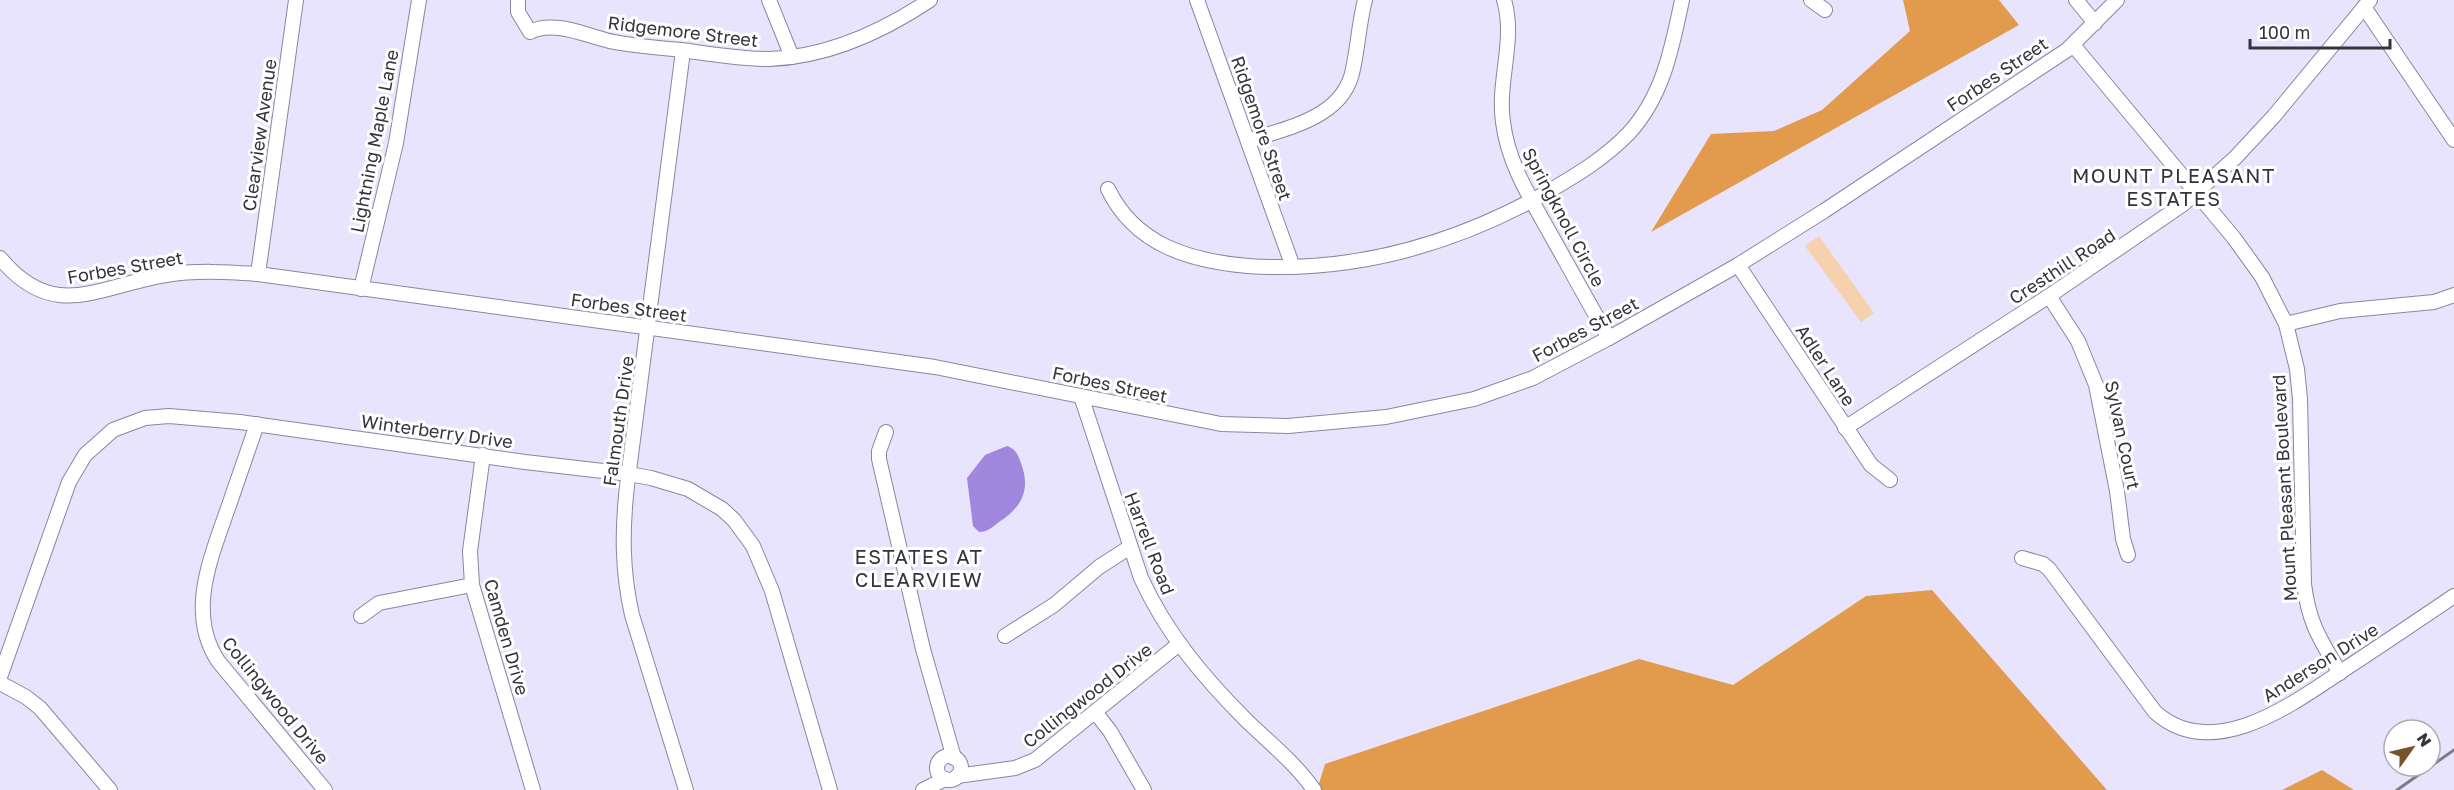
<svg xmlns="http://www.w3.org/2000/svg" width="2454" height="790" font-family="'Golos Text',sans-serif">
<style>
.green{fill:#f6d1ad}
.forest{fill:#e29a4c}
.water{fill:#a087de}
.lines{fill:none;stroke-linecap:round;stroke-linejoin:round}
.minor-casing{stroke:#8b869c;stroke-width:16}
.minor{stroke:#fff;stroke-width:14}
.rail{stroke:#7f7b8b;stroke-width:3}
.labels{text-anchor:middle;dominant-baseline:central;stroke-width:6;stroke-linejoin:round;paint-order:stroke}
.street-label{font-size:18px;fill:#36333d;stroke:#fff}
.neighbourhood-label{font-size:20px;letter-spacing:1.5px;fill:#36333d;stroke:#fff}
</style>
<rect width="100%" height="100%" fill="#e9e4fd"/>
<path class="green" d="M 1819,236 L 1874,313 L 1861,322 L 1805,246 Z"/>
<g class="forest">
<path d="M 1903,0 L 1999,0 L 2019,25 L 1651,232 L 1711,134 L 1774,131 L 1822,110 L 1910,31 Z"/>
<path d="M 1932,590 L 2107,790 L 1317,790 L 1325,764 L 1639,659 L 1733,685 L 1866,596 Z"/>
<path d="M 2322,770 L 2354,790 L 2282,790 Z"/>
</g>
<path class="water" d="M 1007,446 C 1016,449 1018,455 1021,463 C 1031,490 1022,507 999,522 C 993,527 987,532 979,532 L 973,526 L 967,478 L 985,455 Z"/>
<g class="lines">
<g class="minor-casing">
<g id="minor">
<path d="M 518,0 L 518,12 L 530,32 C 554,19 589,37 614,42 C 636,46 659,48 682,50 C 711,54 740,59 769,59 C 828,57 882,32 930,0"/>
<path d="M 769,0 L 792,57"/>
<path d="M 1197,0 L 1293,267"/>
<path d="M 1504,0 C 1516,40 1497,81 1503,122 C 1508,164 1531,199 1551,235 C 1570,269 1589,304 1609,338"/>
<path d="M 1811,0 L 1825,10"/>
<path d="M 2076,0 L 2095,23"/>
<path d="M 2364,7 L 2454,140"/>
<path d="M 2073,45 L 2234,238 L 2262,277 L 2286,324 L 2297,369 L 2300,399 L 2304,584 C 2309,624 2320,639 2340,673"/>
<path d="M 683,51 L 627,486 C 622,531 622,571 632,615 L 686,790"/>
<path d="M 1248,141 C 1288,127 1344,118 1353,69 C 1358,46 1359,23 1365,0"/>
<path d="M 1108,189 C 1135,245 1190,261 1248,266 C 1354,273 1452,245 1544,194 C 1575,176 1604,159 1629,133 C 1663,96 1672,48 1682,0"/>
<path d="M 0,258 C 54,323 98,286 166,275 C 196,270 227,272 258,274 L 935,367 L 1221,424 L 1288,426 L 1386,417 L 1474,399 L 1533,378 L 1609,338 L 1738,265 L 1824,211 L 2067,50 L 2117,0"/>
<path d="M 1738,265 L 1871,465 L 1890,480"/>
<path d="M 258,274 L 296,0"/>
<path d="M 361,289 L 396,143 L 419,0"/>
<path d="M 2049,296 L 2078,341 L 2096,385 L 2117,491 L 2123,539 L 2128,555"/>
<path d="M 2286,324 L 2340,311 L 2434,302 L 2454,295"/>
<path d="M 1081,396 L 1141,578 C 1166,633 1204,678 1247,721 C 1270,743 1296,764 1314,790"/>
<path d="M 257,424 C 247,453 237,482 227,511 C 210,560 187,613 218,661 L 325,790"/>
<path d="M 1845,428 L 2049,296 L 2182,205 L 2235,158 L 2274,116 L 2370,0"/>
<path d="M 886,432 L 879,451 L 879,459 L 923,649 L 954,758"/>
<path d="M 483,455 L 470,551 L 472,585 L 533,790"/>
<path d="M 2022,558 L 2043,564 L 2049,569 L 2155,712 C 2215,766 2299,699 2351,665 C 2386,642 2420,619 2454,596"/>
<path d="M 361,616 L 379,603 L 472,585"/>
<path d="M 1005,636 L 1054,605 L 1099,567 L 1130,547"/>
<path d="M 0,677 L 69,482 L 85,455 L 113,430 L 145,418 L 169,416 L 240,422 L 525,462 L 629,474 L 651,478 L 688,489 L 722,509 L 734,520 L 753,546 L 772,591 L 830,790"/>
<path d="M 0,683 L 26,697 L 40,708 L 110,790"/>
<path d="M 1095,712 L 1110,731 L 1144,790"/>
<circle cx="949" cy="768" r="12"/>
<path d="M 957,776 L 1015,768 L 1035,760 L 1179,644"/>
<path d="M 923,790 L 945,779"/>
</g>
</g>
<use href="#minor" class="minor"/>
<path class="rail" d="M 2397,790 L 2454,750"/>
</g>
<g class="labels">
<g class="street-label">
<text transform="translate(683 31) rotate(7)">Ridgemore Street</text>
<text transform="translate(1997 74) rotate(-34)">Forbes Street</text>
<text transform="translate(1262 128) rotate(71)">Ridgemore Street</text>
<text transform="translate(259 135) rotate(-82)">Clearview Avenue</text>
<text transform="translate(374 141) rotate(-79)">Lightning Maple Lane</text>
<text transform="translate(1564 217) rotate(62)">Springknoll Circle</text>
<text transform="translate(2062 266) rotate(-33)">Cresthill Road</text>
<text transform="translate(125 267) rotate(-10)">Forbes Street</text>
<text transform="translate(629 307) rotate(8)">Forbes Street</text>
<text transform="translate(1585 329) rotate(-28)">Forbes Street</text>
<text transform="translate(1826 365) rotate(57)">Adler Lane</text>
<text transform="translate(1110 384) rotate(12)">Forbes Street</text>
<text transform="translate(618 421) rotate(-82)">Falmouth Drive</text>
<text transform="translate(437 431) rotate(8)">Winterberry Drive</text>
<text transform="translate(2123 435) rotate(78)">Sylvan Court</text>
<text transform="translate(2284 488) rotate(-93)">Mount Pleasant Boulevard</text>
<text transform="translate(1150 543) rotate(69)">Harrell Road</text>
<text transform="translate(507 637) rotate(74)">Camden Drive</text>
<text transform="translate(2320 662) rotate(-32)">Anderson Drive</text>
<text transform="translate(1087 695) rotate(-38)">Collingwood Drive</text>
<text transform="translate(276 700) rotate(51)">Collingwood Drive</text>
</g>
<g class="neighbourhood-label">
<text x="2174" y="175">MOUNT PLEASANT<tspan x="2174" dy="23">ESTATES</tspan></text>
<text x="919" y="556">ESTATES AT<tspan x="919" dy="23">CLEARVIEW</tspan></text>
</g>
</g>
<g transform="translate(2412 748) rotate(56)"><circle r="28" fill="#ffffff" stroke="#afadb1" stroke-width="1.5"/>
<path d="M0-4.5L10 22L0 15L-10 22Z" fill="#77532d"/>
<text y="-9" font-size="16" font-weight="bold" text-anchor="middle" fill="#36333d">N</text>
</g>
<path d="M2250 39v9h140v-9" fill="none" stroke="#36333d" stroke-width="3"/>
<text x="2259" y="39" font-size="18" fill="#36333d" stroke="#ffffff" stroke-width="4.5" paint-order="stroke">100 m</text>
</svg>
